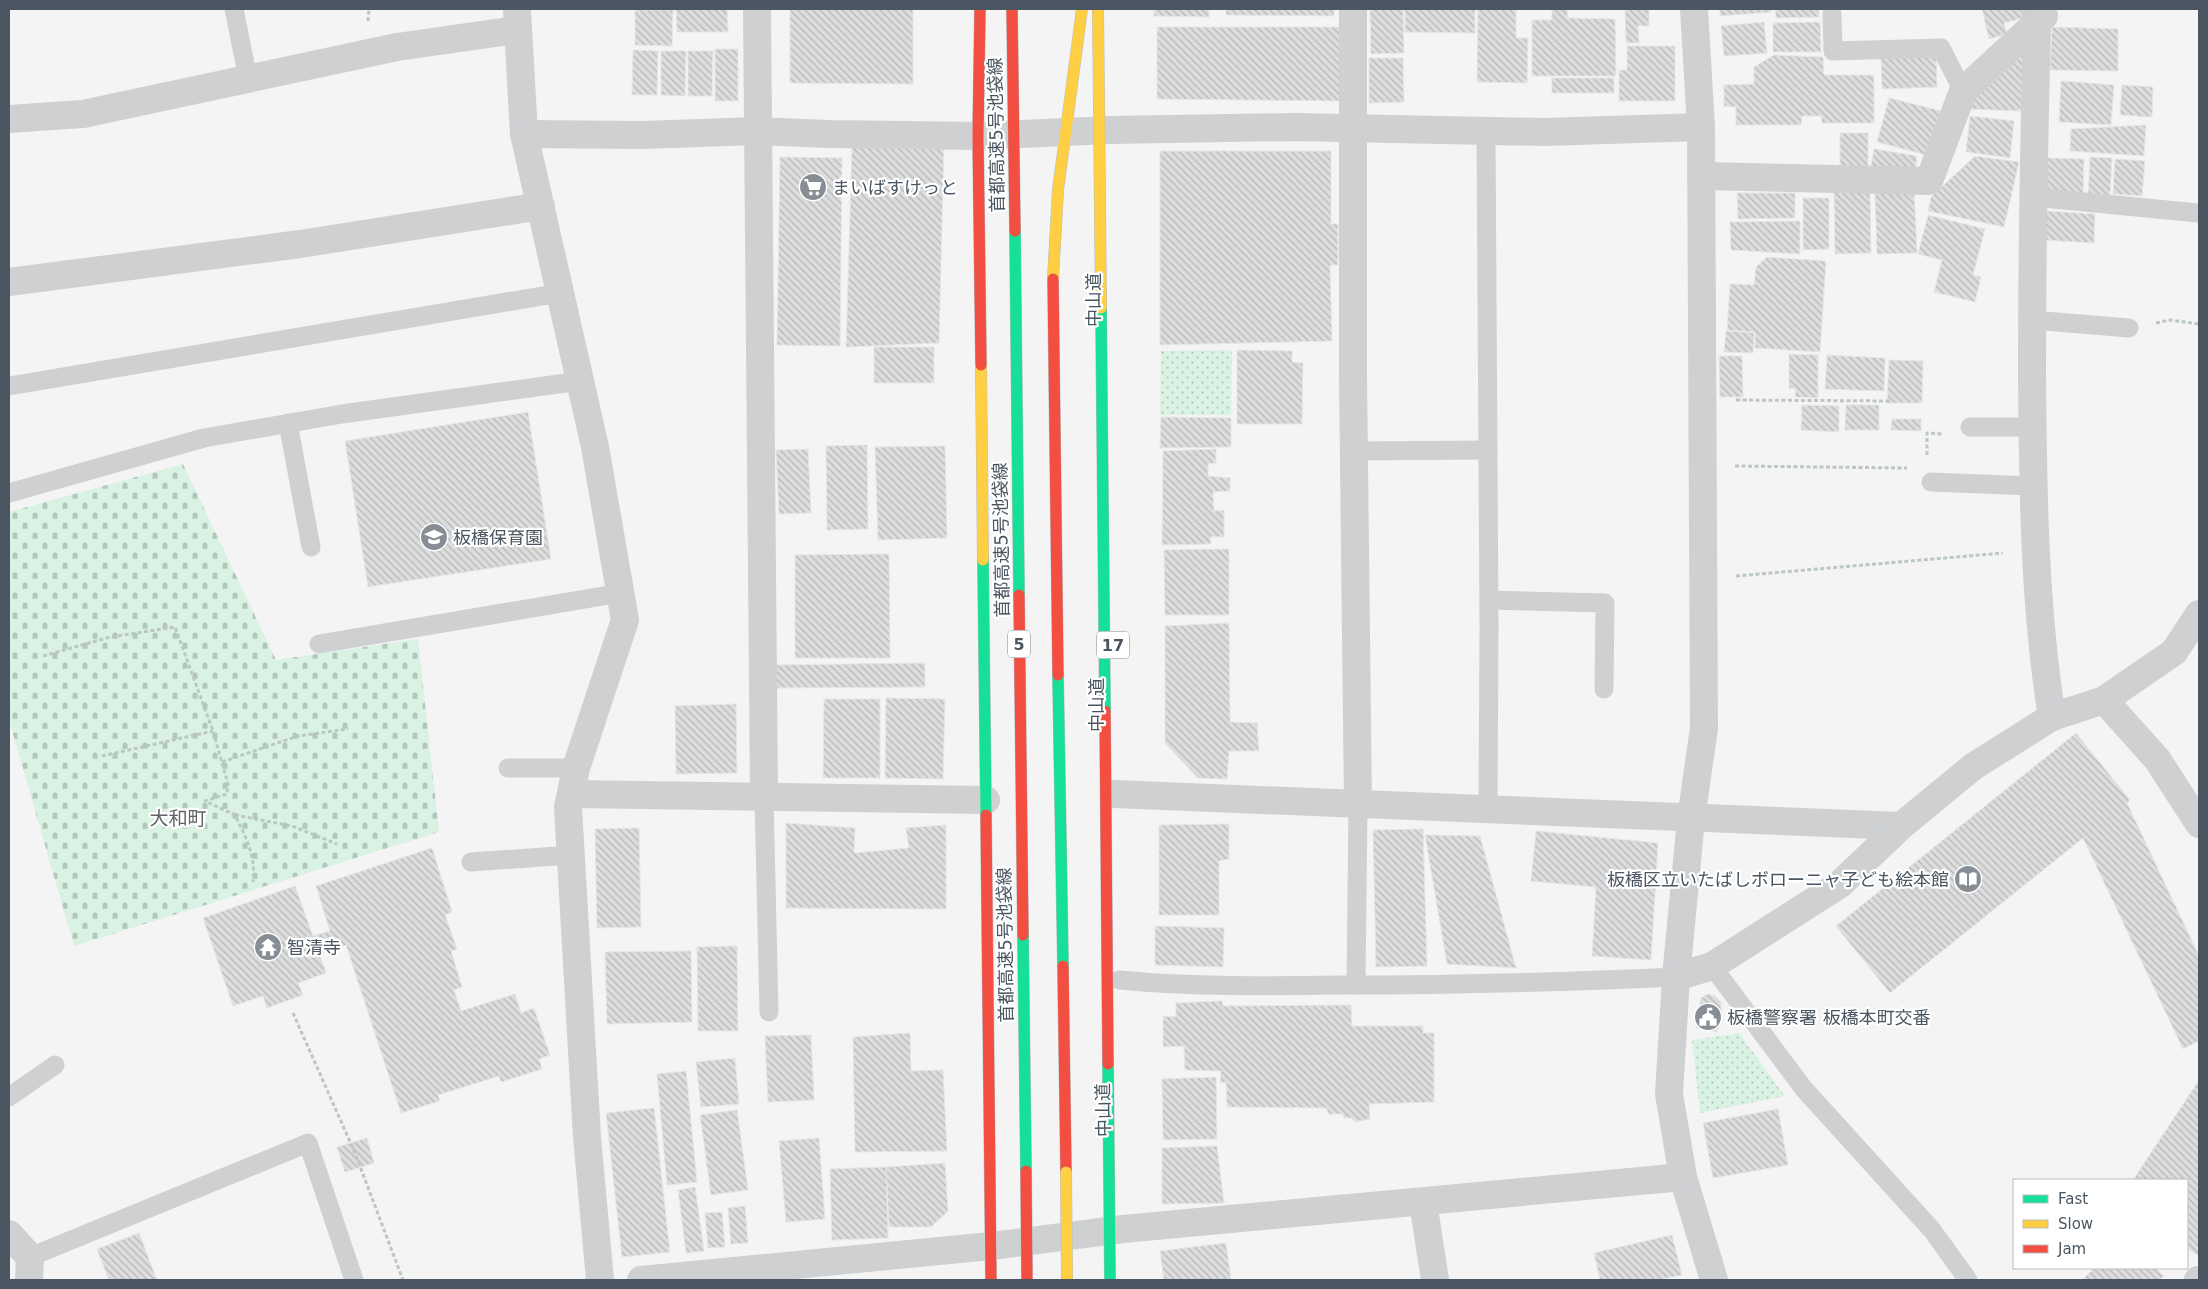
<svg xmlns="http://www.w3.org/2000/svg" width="2208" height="1289" font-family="'DejaVu Sans','Noto Sans JP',sans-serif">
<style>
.green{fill:url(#green-dots)}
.cemetery{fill:url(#cemetery-stones)}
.building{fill:url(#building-back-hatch);stroke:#e5e6e7}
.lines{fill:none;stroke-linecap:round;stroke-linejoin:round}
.fast-casing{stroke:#b9bec3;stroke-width:12}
.slow-casing{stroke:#b9bec3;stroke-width:12}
.jam-casing{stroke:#b9bec3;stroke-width:12}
.path{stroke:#bcc7c4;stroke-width:3;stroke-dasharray:4 2.5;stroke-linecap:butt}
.lane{stroke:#ced0d2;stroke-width:19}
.street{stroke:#ced0d2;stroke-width:28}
.fast{stroke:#16e098;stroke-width:11}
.slow{stroke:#ffcf43;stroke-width:11}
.jam{stroke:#f24e42;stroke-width:11}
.fast-bridge-casing{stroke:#b9bec3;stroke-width:12;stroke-linecap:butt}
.slow-bridge-casing{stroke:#b9bec3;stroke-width:12;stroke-linecap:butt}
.jam-bridge-casing{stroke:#b9bec3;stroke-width:12;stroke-linecap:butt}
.fast-bridge{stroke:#16e098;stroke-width:11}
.slow-bridge{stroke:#ffcf43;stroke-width:11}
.jam-bridge{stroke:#f24e42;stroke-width:11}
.labels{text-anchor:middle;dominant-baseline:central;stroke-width:4.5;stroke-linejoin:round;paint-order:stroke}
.shield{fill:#fff;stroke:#808990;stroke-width:1}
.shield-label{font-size:16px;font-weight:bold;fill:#4a5661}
.street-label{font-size:18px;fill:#4a5661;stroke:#fff}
.poi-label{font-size:18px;fill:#4a5661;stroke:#fff;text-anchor:start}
.neighbourhood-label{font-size:19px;fill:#5f6368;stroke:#fff}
</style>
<defs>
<pattern id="green-dots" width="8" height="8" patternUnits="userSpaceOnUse" patternTransform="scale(1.25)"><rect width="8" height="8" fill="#d9f2e3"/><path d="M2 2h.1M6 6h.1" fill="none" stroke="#b2c7bb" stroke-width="1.8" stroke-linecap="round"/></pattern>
<pattern id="cemetery-stones" width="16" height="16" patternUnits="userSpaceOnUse" patternTransform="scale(1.25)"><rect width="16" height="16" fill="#d9f2e3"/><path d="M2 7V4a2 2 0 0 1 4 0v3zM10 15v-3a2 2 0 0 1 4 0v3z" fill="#b2c7bb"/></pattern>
<pattern id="building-back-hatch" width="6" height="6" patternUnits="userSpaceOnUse" patternTransform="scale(1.25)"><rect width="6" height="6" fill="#ddddde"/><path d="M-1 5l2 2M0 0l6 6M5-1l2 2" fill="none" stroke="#b5b6b7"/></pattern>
</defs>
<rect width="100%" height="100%" fill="#f4f4f4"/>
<g class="green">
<path d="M 1232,350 L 1231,415 L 1160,415 L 1161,351 Z"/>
<path d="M 1739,1033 L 1785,1096 L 1700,1113 L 1692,1040 Z"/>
</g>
<path class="cemetery" d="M 183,464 L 276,660 L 418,639 L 439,832 L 74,946 L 9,720 L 9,512 Z"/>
<g class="building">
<path d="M 676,9 L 727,9 L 728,32 L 677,32 Z"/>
<path d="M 790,9 L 913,9 L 913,84 L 790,83 Z"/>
<path d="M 1154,9 L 1209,9 L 1209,17 L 1154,16 Z"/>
<path d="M 1226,9 L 1334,9 L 1334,16 L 1226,15 Z"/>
<path d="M 1370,9 L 1403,9 L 1404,53 L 1371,54 Z"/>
<path d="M 1405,9 L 1475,9 L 1475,33 L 1405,32 Z"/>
<path d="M 1478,9 L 1516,9 L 1516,38 L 1528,38 L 1527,83 L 1477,82 Z"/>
<path d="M 1552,9 L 1568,9 L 1567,18 L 1615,19 L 1616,76 L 1532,76 L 1532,20 L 1552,20 Z"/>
<path d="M 1625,9 L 1649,9 L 1649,26 L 1638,26 L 1639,43 L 1626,43 Z"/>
<path d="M 1720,9 L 1771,9 L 1772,12 L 1720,16 Z"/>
<path d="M 1775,9 L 1819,9 L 1819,17 L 1776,18 Z"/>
<path d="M 1982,9 L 2021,9 L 2023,18 L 2004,23 L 2007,34 L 1989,39 Z"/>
<path d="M 635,10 L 673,10 L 672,46 L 635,45 Z"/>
<path d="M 1764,22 L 1767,53 L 1724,56 L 1721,26 Z"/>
<path d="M 1820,22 L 1821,52 L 1773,52 L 1773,23 Z"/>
<path d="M 1157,27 L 1343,27 L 1343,101 L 1157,99 Z"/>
<path d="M 2052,27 L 2118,29 L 2118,71 L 2050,70 Z"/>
<path d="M 1627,46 L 1675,46 L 1675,101 L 1619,101 L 1619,70 L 1627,70 Z"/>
<rect x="715" y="49" width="23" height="52"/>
<path d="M 633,50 L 658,51 L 657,95 L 632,95 Z"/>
<path d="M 661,51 L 686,51 L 685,96 L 661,95 Z"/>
<path d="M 688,51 L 713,51 L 712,96 L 688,96 Z"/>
<path d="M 2024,51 L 2021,111 L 1969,109 L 1974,86 Z"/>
<path d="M 1774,55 L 1823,57 L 1824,75 L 1874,75 L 1874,123 L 1822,123 L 1821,116 L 1802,116 L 1801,125 L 1736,125 L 1736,107 L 1724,106 L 1724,85 L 1754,84 L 1754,67 Z"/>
<path d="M 1936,55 L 1937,87 L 1882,89 L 1881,56 Z"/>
<path d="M 1369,58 L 1403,58 L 1404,102 L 1369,103 Z"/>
<rect x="1552" y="78" width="62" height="15"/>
<path d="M 2061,81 L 2114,85 L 2111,125 L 2059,122 Z"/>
<path d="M 2122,85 L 2153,87 L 2152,117 L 2120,115 Z"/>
<path d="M 1889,98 L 1946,112 L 1934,157 L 1877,142 Z"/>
<path d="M 1970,116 L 2014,121 L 2010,158 L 1966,152 Z"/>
<path d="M 2146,125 L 2144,156 L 2070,151 L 2071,129 Z"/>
<rect x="1840" y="133" width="28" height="38"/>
<path d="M 852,144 L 944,146 L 939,343 L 846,347 Z"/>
<path d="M 1874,149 L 1917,156 L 1915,173 L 1870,172 Z"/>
<path d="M 1160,151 L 1331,151 L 1331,224 L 1338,224 L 1338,265 L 1330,265 L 1332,341 L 1160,345 Z"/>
<path d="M 1975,156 L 2019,162 L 2004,227 L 1928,211 L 1931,197 Z"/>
<path d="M 780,157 L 842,158 L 840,346 L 777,345 Z"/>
<path d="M 2090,157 L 2112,158 L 2110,198 L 2088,197 Z"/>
<path d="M 2047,158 L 2084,159 L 2083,196 L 2045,195 Z"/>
<path d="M 2115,159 L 2145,161 L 2142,196 L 2113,194 Z"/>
<path d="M 1914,190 L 1917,253 L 1877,254 L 1875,192 Z"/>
<path d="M 1870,191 L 1871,253 L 1835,254 L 1834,192 Z"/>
<path d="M 1737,193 L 1795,193 L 1795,218 L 1738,219 Z"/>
<path d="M 1803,198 L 1829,198 L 1829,249 L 1803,250 Z"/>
<path d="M 2044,211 L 2095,214 L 2094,243 L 2043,240 Z"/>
<path d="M 1928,215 L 1985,229 L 1973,275 L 1981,277 L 1975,302 L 1934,292 L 1942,260 L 1918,254 Z"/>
<path d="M 1800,221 L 1800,254 L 1731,250 L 1730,222 Z"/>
<path d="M 1767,257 L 1826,261 L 1820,352 L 1755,348 L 1755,332 L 1727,330 L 1730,284 L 1754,285 L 1756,267 Z"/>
<path d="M 1726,331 L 1754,333 L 1753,353 L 1724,352 Z"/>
<rect x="874" y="347" width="60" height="36"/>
<path d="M 1237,350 L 1292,351 L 1292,362 L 1303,363 L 1302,424 L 1237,424 Z"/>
<path d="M 1789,354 L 1818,355 L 1818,398 L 1795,397 L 1796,389 L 1789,388 Z"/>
<path d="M 1827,355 L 1885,358 L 1884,391 L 1825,389 Z"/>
<path d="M 1719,356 L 1742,356 L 1743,397 L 1720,397 Z"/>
<path d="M 1889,360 L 1923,361 L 1922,403 L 1887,403 Z"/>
<path d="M 1802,405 L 1839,406 L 1839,432 L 1801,430 Z"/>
<path d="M 1846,405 L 1879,405 L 1879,430 L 1845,430 Z"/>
<path d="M 528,412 L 551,559 L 368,587 L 345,441 Z"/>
<path d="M 1161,417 L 1231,418 L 1231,447 L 1160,448 Z"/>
<path d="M 1892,419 L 1921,419 L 1921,431 L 1891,430 Z"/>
<path d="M 867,445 L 868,529 L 827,530 L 826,446 Z"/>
<path d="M 945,446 L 947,538 L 878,540 L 875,447 Z"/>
<path d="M 808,449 L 811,513 L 779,514 L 776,450 Z"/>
<path d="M 1216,449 L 1216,463 L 1208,464 L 1208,476 L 1230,478 L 1230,491 L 1213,492 L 1214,511 L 1224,510 L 1224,537 L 1210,537 L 1211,544 L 1162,545 L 1163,451 Z"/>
<path d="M 1229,549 L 1229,615 L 1165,615 L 1164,550 Z"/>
<path d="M 889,554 L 890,658 L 795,658 L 795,555 Z"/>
<path d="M 1229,623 L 1230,722 L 1257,723 L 1259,751 L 1229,751 L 1227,779 L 1198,778 L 1165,743 L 1165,626 Z"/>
<path d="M 925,663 L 925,687 L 776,688 L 775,665 Z"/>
<path d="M 886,698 L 945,699 L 943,779 L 885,778 Z"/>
<path d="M 824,699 L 880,699 L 880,778 L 823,778 Z"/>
<path d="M 736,704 L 737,773 L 676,774 L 675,706 Z"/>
<path d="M 2076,733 L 2130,800 L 2127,803 L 2199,956 L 2199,1041 L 2183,1049 L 2083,838 L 1890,993 L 1836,926 Z"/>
<path d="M 786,823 L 855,828 L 854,853 L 909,848 L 906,828 L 946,825 L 946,909 L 786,908 Z"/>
<path d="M 1229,824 L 1229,859 L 1219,861 L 1219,915 L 1159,915 L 1159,825 Z"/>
<path d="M 639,828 L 641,927 L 597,928 L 595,829 Z"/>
<path d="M 1423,829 L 1427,966 L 1376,967 L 1373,830 Z"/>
<path d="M 1536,831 L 1658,843 L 1651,960 L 1592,956 L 1596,887 L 1531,881 Z"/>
<path d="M 1425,835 L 1480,836 L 1516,968 L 1447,964 Z"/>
<path d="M 432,848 L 452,912 L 445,915 L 457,949 L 451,951 L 462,987 L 454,990 L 461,1011 L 515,994 L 521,1013 L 534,1008 L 550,1055 L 539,1059 L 542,1069 L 501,1082 L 499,1076 L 438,1095 L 440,1101 L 401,1113 L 346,945 L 319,954 L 313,936 L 330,931 L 316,886 Z"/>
<path d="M 295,886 L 326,973 L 298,983 L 303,995 L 267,1008 L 263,996 L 233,1006 L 203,918 Z"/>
<path d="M 1155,926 L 1224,928 L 1223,967 L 1155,965 Z"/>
<path d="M 737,946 L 738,1031 L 698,1031 L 697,947 Z"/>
<path d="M 691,951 L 692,1022 L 607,1024 L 605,952 Z"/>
<path d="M 1708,994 L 1715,996 L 1721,1002 L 1721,1018 L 1717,1032 L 1696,1028 L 1701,998 Z"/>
<path d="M 1222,1001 L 1223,1006 L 1351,1005 L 1352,1026 L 1423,1026 L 1423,1033 L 1434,1033 L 1434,1102 L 1369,1104 L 1370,1119 L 1355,1122 L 1352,1118 L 1344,1118 L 1343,1114 L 1329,1114 L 1326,1108 L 1227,1107 L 1226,1082 L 1220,1083 L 1221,1071 L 1185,1070 L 1184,1046 L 1163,1047 L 1163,1016 L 1176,1017 L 1176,1003 Z"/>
<path d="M 910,1033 L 911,1071 L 943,1070 L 947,1151 L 855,1152 L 853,1037 Z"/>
<path d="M 811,1035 L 814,1100 L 768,1102 L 765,1036 Z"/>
<path d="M 735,1058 L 739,1104 L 701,1107 L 696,1062 Z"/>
<path d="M 686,1071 L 697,1182 L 667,1185 L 657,1074 Z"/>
<path d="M 1216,1077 L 1217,1139 L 1163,1140 L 1162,1079 Z"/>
<path d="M 2199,1080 L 2199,1256 L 2187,1248 L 2187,1180 L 2133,1180 Z"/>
<path d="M 654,1108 L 670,1252 L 622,1257 L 606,1113 Z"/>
<path d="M 1778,1109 L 1788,1165 L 1713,1178 L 1703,1123 Z"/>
<path d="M 737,1110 L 748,1190 L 711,1195 L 700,1115 Z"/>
<path d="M 367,1138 L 374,1163 L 345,1172 L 337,1147 Z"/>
<path d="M 819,1138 L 825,1219 L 786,1222 L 779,1141 Z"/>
<path d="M 1217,1146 L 1224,1203 L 1162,1204 L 1162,1148 Z"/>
<path d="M 945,1163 L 948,1211 L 931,1227 L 889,1227 L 886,1167 Z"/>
<path d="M 886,1167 L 888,1238 L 832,1240 L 830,1169 Z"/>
<path d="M 695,1187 L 704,1251 L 686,1253 L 678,1190 Z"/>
<path d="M 745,1206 L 748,1243 L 731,1244 L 728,1208 Z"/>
<path d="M 722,1212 L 725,1247 L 708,1248 L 705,1213 Z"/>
<path d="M 139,1233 L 157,1280 L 109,1280 L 97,1249 Z"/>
<path d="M 1672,1235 L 1682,1275 L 1658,1280 L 1600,1280 L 1594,1253 Z"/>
<path d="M 1226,1243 L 1231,1280 L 1164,1280 L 1160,1251 Z"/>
<path d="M 2094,1268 L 2155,1268 L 2164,1276 L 2159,1280 L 2082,1280 Z"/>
</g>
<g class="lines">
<g class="fast-casing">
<g id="fast">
<path d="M 983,560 L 986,815"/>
<path d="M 1058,675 L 1063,966"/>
</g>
</g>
<g class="slow-casing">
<g id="slow">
<path d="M 1053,279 L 1058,190 L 1082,9"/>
<path d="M 981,365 L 983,560"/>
</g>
</g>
<g class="jam-casing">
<g id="jam">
<path d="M 980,9 L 978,136 L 981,365"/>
<path d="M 1053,279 L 1058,675"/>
<path d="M 986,815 L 991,1280"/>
<path d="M 1063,966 L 1066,1172"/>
</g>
</g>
<g class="path">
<path d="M 368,21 L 369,9"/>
<path d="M 2156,323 L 2170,320 L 2199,324"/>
<path d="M 1736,400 L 1890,401"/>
<path d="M 1927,455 L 1927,433 L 1942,434"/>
<path d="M 1735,466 L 1907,468"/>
<path d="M 1736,576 L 2003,553"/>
<path d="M 43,656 L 110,637 L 175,627 L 213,731 L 228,784 L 227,794 L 205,801 L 235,815 C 246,837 256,856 253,882"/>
<path d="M 102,756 L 213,731"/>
<path d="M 222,762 L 298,736 L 348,729"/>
<path d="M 235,815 L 292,826 L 337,844"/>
<path d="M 293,1013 L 355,1153 L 403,1280"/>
</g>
<g class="lane">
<path d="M 234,9 L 248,79"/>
<path d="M 1832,14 L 1833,51 L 1941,48 L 1963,91"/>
<path d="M 1486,130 L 1489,626 L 1488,810"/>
<path d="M 2033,197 L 2198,213"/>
<path d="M 2032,320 L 2129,328"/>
<path d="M 9,386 L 560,293"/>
<path d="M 288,423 L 311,547"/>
<path d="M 1970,427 L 2033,427"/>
<path d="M 1354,451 L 1488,450"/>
<path d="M 1931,482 L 2033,486"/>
<path d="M 9,493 L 204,438 L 342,414 L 580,381"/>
<path d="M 1489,600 L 1605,603 L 1604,689"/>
<path d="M 319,644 L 621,593"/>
<path d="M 508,768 L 576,768"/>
<path d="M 764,797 L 769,1012"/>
<path d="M 471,862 L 571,855"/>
<path d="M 1712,966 L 1804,1089 L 1932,1230 L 1968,1280"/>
<path d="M 1119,980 C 1193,987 1268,986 1343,985 C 1454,985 1565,982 1676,977"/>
<path d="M 1356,985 L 1358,805"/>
<path d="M 9,1097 L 55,1065"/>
<path d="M 30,1257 L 308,1143 L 354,1280"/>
</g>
<g class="street">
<path d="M 517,9 L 524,134 L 595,447 L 625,620 L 576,768 L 568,807 L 587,1137 L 600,1280"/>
<path d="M 757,9 L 764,797"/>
<path d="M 1353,9 L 1353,377 L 1358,805"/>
<path d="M 1694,9 L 1701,127 L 1704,728 L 1691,819 L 1676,977 L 1669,1094 L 1683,1177 L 1714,1280"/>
<path d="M 2035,9 L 2037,24 C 2034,142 2032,259 2032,376 C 2033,489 2034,605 2052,717"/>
<path d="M 9,119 L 83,114 L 397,47 L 516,30"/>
<path d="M 524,134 L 642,135 L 758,131 L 829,134 L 978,136 L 1109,130 L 1295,127 L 1544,132 L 1701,127"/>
<path d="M 1701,176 L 1929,181 L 1963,91 L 2044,16"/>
<path d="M 9,282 L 300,244 L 541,206"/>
<path d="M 2104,700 L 2157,759 L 2199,824"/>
<path d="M 572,794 L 986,800"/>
<path d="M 1114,794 L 1901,826"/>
<path d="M 1676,977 L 1712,966 L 1839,885 L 1901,826 L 1974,766 L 2052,717 L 2104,700 L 2174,652 L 2199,614"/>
<path d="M 1423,1202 L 1435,1280"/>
<path d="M 9,1234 L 30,1257 L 29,1280"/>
<path d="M 641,1280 L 991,1246 L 1123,1229 L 1683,1177"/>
<path d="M 2198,1280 L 2199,1280"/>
</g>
<use href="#fast" class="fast"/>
<use href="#slow" class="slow"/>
<use href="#jam" class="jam"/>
<g class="fast-bridge-casing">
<g id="fast-bridge">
<path d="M 1015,231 L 1019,595"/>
<path d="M 1101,308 L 1105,711"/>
<path d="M 1023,935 L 1026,1171"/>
<path d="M 1108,1064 L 1110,1280"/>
</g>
</g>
<g class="slow-bridge-casing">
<g id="slow-bridge">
<path d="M 1098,9 L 1101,308"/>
<path d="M 1066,1172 L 1067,1280"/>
</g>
</g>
<g class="jam-bridge-casing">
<g id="jam-bridge">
<path d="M 1012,9 L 1015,231"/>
<path d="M 1019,595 L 1023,935"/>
<path d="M 1105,711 L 1108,1064"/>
<path d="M 1026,1171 L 1027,1280"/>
</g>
</g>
<use href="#fast-bridge" class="fast-bridge"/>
<use href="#slow-bridge" class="slow-bridge"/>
<use href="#jam-bridge" class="jam-bridge"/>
</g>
<defs>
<g id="supermarket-disc" transform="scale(1.4375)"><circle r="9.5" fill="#868d94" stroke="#fff"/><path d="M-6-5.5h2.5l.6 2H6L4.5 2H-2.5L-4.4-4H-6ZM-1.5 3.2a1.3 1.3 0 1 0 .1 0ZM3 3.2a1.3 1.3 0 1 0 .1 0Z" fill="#fff"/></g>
<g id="school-disc" transform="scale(1.4375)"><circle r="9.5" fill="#868d94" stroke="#fff"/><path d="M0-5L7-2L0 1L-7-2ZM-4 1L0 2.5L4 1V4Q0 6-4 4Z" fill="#fff"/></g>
<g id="library-disc" transform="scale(1.4375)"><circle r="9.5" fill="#868d94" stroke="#fff"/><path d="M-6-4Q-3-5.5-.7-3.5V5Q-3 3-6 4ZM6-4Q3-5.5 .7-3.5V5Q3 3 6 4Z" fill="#fff"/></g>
<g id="temple-disc" transform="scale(1.4375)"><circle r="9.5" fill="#868d94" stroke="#fff"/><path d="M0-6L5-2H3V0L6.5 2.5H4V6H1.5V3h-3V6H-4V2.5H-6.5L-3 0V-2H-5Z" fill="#fff"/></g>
<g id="civic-disc" transform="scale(1.4375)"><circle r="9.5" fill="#868d94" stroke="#fff"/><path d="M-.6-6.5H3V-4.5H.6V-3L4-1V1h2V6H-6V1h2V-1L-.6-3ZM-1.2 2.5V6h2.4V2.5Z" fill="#fff"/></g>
</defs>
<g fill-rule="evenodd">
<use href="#supermarket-disc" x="813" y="187"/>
<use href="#school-disc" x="434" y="537"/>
<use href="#library-disc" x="1968" y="879"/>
<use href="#temple-disc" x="268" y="947"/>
<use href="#civic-disc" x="1708" y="1017"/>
</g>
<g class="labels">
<g class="shield">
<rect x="1008" y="630.5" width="22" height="27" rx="4"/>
<rect x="1097" y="631.5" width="32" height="27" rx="4"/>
</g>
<g class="shield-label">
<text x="1019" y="644">5</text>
<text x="1113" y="645">17</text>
</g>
<g class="street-label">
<text transform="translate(996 135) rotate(-91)">首都高速5号池袋線</text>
<text transform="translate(1093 300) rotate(-90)">中山道</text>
<text transform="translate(1001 540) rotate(-91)">首都高速5号池袋線</text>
<text transform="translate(1096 705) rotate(-90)">中山道</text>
<text transform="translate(1005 945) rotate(-91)">首都高速5号池袋線</text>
<text transform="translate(1103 1110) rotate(-91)">中山道</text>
</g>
<g class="poi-label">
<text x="832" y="187">まいばすけっと</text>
<text x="453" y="537">板橋保育園</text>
<text x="1949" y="879" text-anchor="end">板橋区立いたばしボローニャ子ども絵本館</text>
<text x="287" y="947">智清寺</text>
<text x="1727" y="1017">板橋警察署 板橋本町交番</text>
</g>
<g class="neighbourhood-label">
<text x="178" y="818">大和町</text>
</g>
</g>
<rect width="2208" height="1289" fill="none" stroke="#4a5661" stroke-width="20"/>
<rect x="2013" y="1179" width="175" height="90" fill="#ffffff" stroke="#b7bbc0"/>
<rect x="2023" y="1195" width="25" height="8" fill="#16e098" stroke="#b7bbc0"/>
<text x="2058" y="1204" font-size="15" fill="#4a5661">Fast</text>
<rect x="2023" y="1220" width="25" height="8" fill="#ffcf43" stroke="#b7bbc0"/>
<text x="2058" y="1229" font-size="15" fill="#4a5661">Slow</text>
<rect x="2023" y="1245" width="25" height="8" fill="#f24e42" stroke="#b7bbc0"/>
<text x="2058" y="1254" font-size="15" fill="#4a5661">Jam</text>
</svg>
